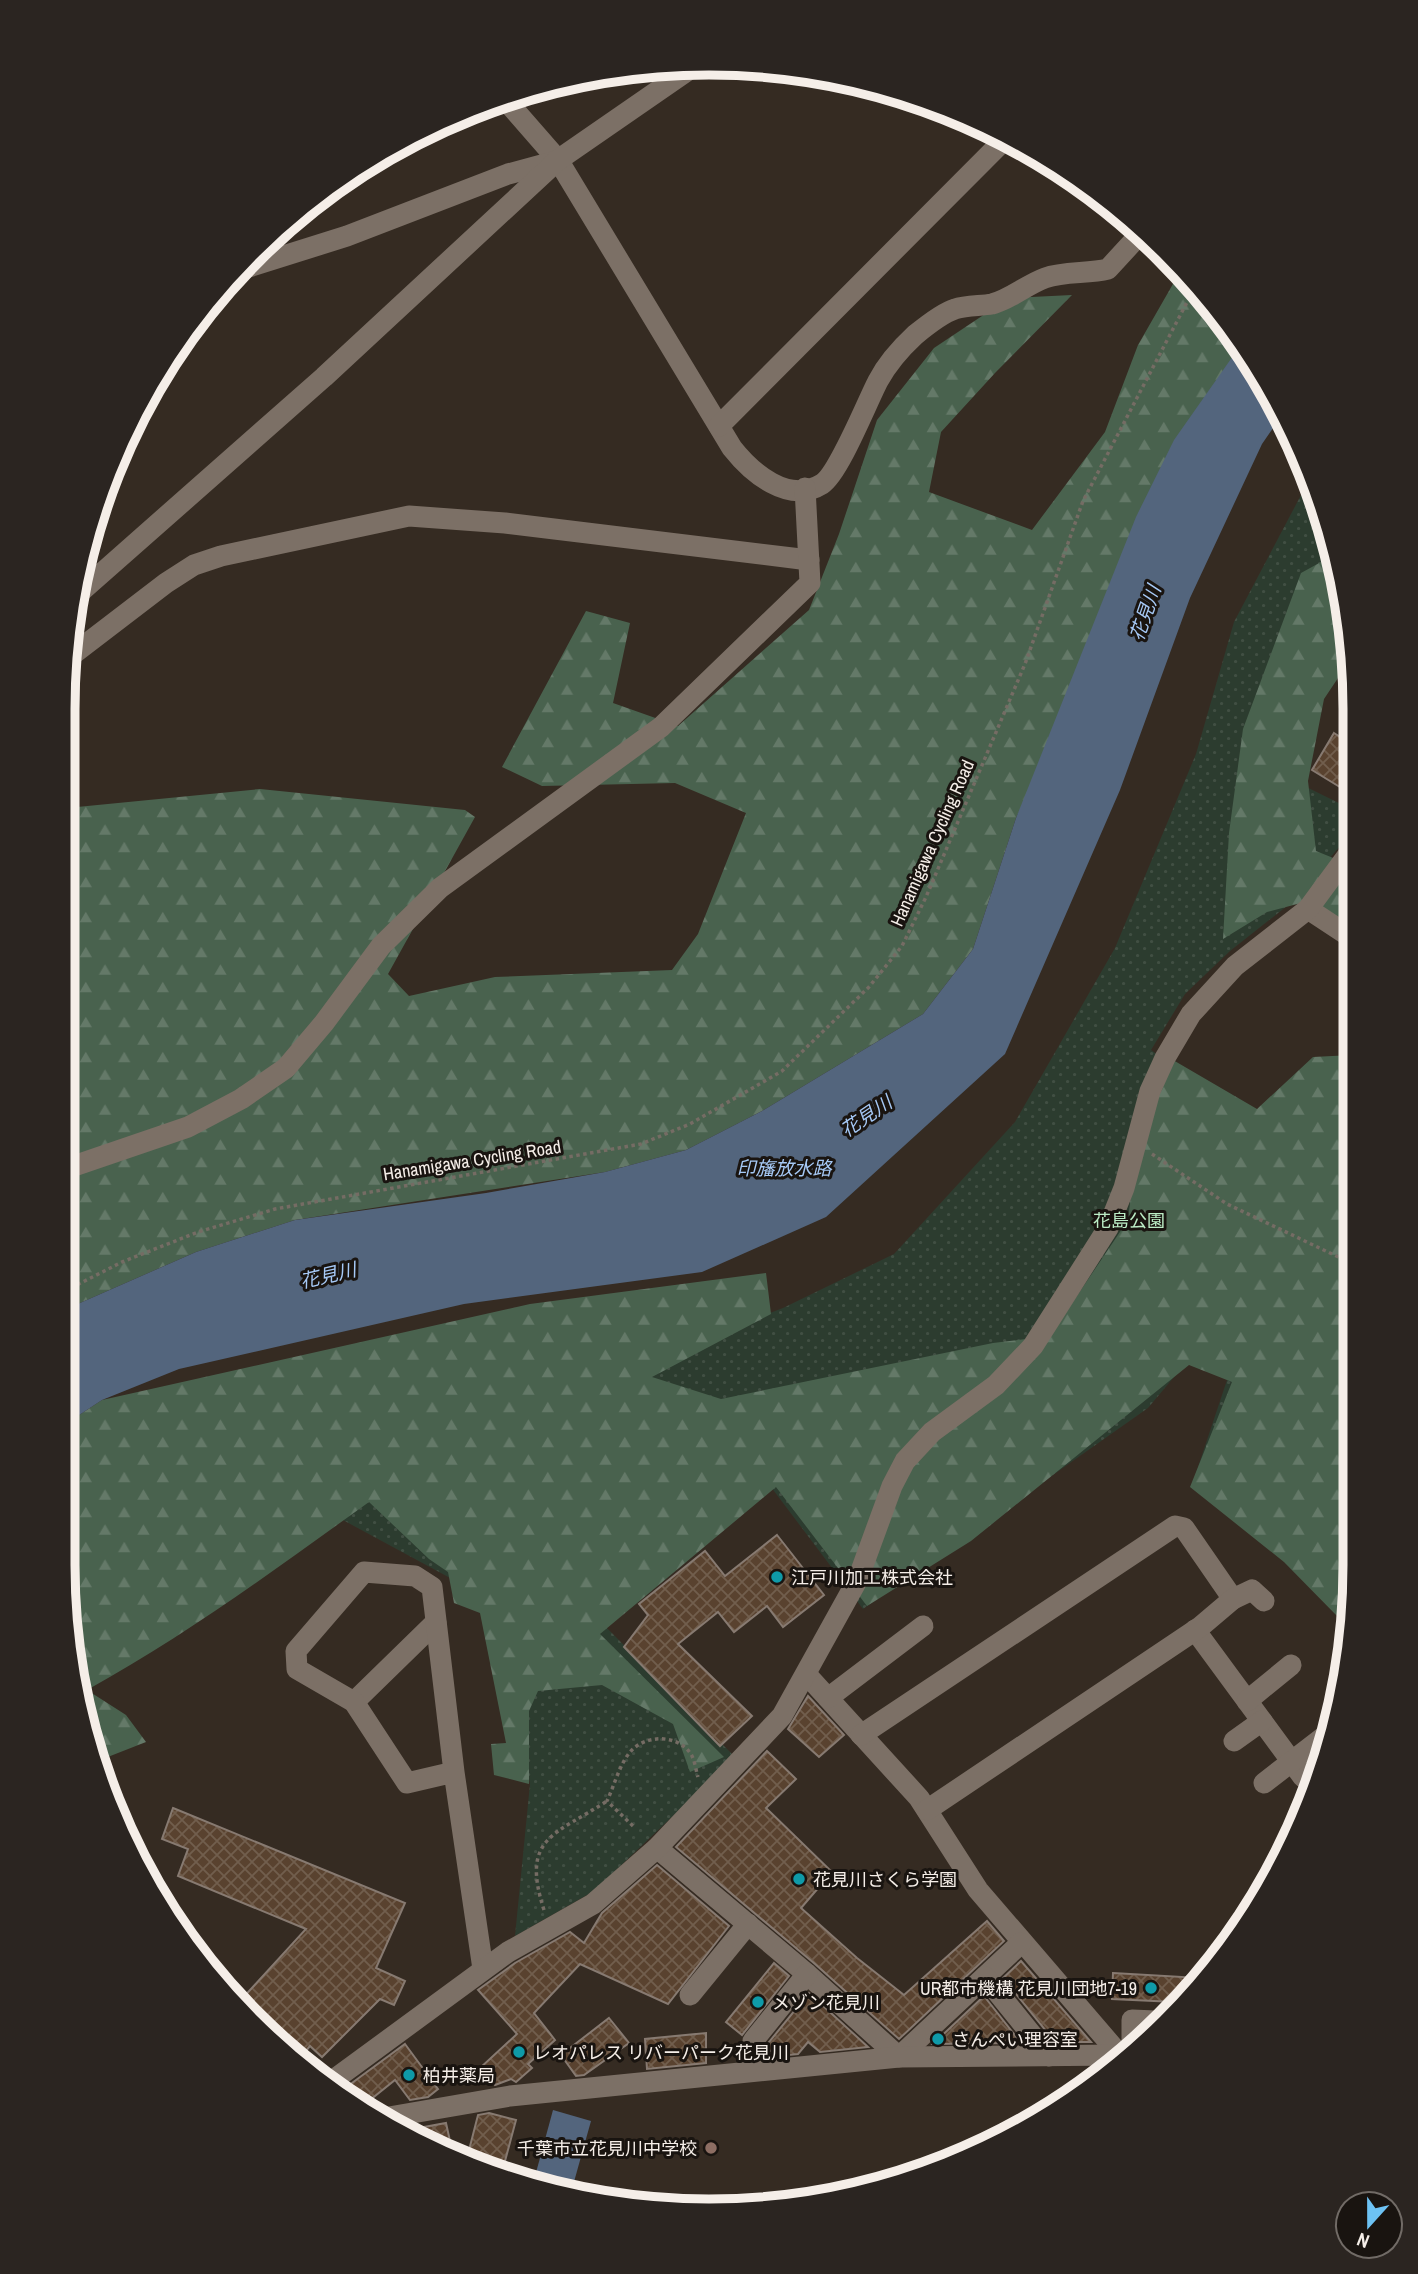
<svg xmlns="http://www.w3.org/2000/svg" width="1418" height="2274" font-family="'Archivo Narrow','Noto Sans JP',sans-serif">
<style>
.green{fill:url(#green-dots)}
.forest{fill:url(#forest-firs)}
.water{fill:#53657d}
.building{fill:url(#building-cross-hatch);stroke:#877a71;stroke-width:2}
.lines{fill:none;stroke-linecap:round;stroke-linejoin:round}
.path{stroke:#756c64;stroke-width:3.5;stroke-dasharray:3.5 3.5;stroke-linecap:butt}
.minor{stroke:#7c7066;stroke-width:21}
.culture-dot{fill:#0f9aa8;stroke:#191410;stroke-width:2.5}
.education-dot{fill:#8d6e63;stroke:#191410;stroke-width:2.5}
.labels{text-anchor:middle;dominant-baseline:central;stroke-width:6;stroke-linejoin:round;paint-order:stroke}
.street-label{font-size:18px;fill:#f5eee8;stroke:#191410}
.park-label{font-size:18px;fill:#bcedc6;stroke:#191410}
.poi-label{font-size:18px;fill:#f5eee8;stroke:#191410;text-anchor:start}
.water-label{font-size:19px;font-style:italic;fill:#a6c9f6;stroke:#191410}
.rim{fill:none;stroke:#f5eee8;stroke-width:9}
</style>
<defs>
<pattern id="green-dots" width="8" height="8" patternUnits="userSpaceOnUse" patternTransform="scale(1.75)"><rect width="8" height="8" fill="#2c3c2f"/><path d="M2 2h.1M6 6h.1" fill="none" stroke="#414f43" stroke-width="1.8" stroke-linecap="round"/></pattern>
<pattern id="forest-firs" width="22" height="20" patternUnits="userSpaceOnUse" patternTransform="scale(1.75)"><rect width="22" height="20" fill="#49624e"/><path d="M5 1l3.5 6h-7zM16 11l3.5 6h-7z" fill="#647968"/></pattern>
<pattern id="building-cross-hatch" width="8" height="8" patternUnits="userSpaceOnUse" patternTransform="scale(1.75)"><rect width="8" height="8" fill="#59422f"/><path d="M0 0l8 8M0 8l8-8" fill="none" stroke="#715e4d"/></pattern>
</defs>
<rect width="100%" height="100%" fill="#352b22"/>
<path class="green" d="M 1310,478 L 1321,502 L 1333,562 L 1280,774 L 1353,810 L 1353,831 L 1292,902 L 1230,951 L 1185,994 L 1151,1050 L 1351,1195 L 1193,1482 L 1228,1377 L 1190,1358 L 1148,1408 L 863,1609 L 771,1487 L 599,1620 L 735,1757 L 594,1891 L 515,1936 L 530,1784 L 509,1678 L 489,1599 L 317,1506 L 63,1565 L 64,1469 L 110,1429 L 648,1360 L 783,1308 L 894,1254 L 1015,1122 L 1115,948 L 1196,754 L 1234,622 Z"/>
<g class="forest">
<path d="M 1181,270 L 1195,283 L 1240,346 L 1016,818 L 973,949 L 923,1014 L 762,1111 L 686,1150 L 605,1172 L 295,1220 L 196,1252 L 64,1310 L 67,808 L 260,789 L 465,810 L 475,817 L 388,974 L 409,996 L 495,977 L 672,970 L 698,934 L 746,813 L 675,783 L 542,786 L 502,767 L 586,611 L 630,623 L 613,703 L 678,726 L 809,610 L 839,534 L 877,420 L 934,348 L 1009,298 L 1072,295 L 995,373 L 941,432 L 929,492 L 1032,530 L 1105,432 L 1138,345 Z"/>
<path d="M 1332,556 L 1352,657 L 1324,699 L 1308,781 L 1316,851 L 1353,866 L 1352,930 L 1301,903 L 1267,912 L 1223,939 L 1229,833 L 1243,729 L 1301,573 Z"/>
<path d="M 1352,1055 L 1350,1614 L 1338,1617 L 1284,1562 L 1190,1487 L 1232,1382 L 1189,1365 L 971,1541 L 867,1606 L 776,1487 L 600,1634 L 724,1757 L 690,1772 L 673,1724 L 602,1685 L 538,1691 L 529,1711 L 529,1784 L 494,1775 L 491,1744 L 506,1743 L 480,1613 L 454,1603 L 448,1572 L 429,1559 L 369,1502 C 277,1568 187,1635 87,1690 L 126,1715 L 146,1742 L 95,1762 L 63,1565 L 64,1425 L 102,1400 L 530,1304 L 766,1273 L 771,1314 L 652,1377 L 721,1399 L 993,1343 L 1050,1336 L 1128,1220 L 1139,1126 L 1173,1060 L 1257,1109 L 1313,1057 Z"/>
</g>
<g class="water">
<path d="M 1240,346 L 1269,386 L 1282,415 L 1262,444 L 1190,598 L 1120,790 L 1005,1054 L 826,1217 L 702,1272 L 464,1304 L 179,1369 L 102,1400 L 64,1425 L 64,1310 L 196,1252 L 295,1220 L 486,1193 L 605,1172 L 686,1150 L 762,1111 L 923,1014 L 973,949 L 1016,818 L 1136,517 L 1174,440 Z"/>
<path d="M 553,2110 L 591,2121 L 572,2189 L 534,2180 Z"/>
</g>
<g class="building">
<path d="M 1334,733 L 1353,745 L 1353,795 L 1312,770 Z"/>
<path d="M 777,1535 L 824,1595 L 783,1627 L 767,1606 L 734,1632 L 718,1612 L 678,1644 L 752,1716 L 720,1746 L 624,1647 L 648,1615 L 639,1604 L 705,1551 L 725,1576 Z"/>
<path d="M 808,1696 L 844,1735 L 819,1757 L 788,1729 Z"/>
<path d="M 767,1751 L 796,1779 L 766,1808 L 832,1872 L 801,1908 L 857,1958 L 904,1995 L 987,1921 L 1004,1941 L 899,2039 L 815,1964 L 676,1847 Z"/>
<path d="M 173,1808 L 405,1903 L 376,1968 L 405,1981 L 394,2005 L 380,1999 L 322,2057 L 310,2046 L 298,2060 L 240,2001 L 306,1929 L 178,1876 L 188,1849 L 162,1839 Z"/>
<path d="M 657,1865 L 729,1926 L 668,2004 L 580,1964 L 534,2013 L 555,2040 L 528,2064 L 532,2068 L 516,2082 L 511,2079 L 495,2085 L 479,2069 L 517,2034 L 478,1990 L 515,1963 L 570,1932 L 584,1943 L 602,1913 Z"/>
<path d="M 1021,1961 L 1091,2042 L 1055,2042 L 1003,1978 Z"/>
<path d="M 774,1963 L 789,1976 L 742,2035 L 726,2022 Z"/>
<path d="M 1113,1973 L 1201,1978 L 1175,2002 L 1112,1999 Z"/>
<path d="M 809,1993 L 868,2047 L 820,2052 L 808,2042 L 798,2054 L 778,2056 L 765,2047 Z"/>
<path d="M 984,1996 L 1021,2043 L 933,2044 Z"/>
<path d="M 609,2018 L 629,2043 L 584,2075 L 576,2076 L 561,2055 Z"/>
<path d="M 706,2033 L 706,2063 L 647,2069 L 645,2039 Z"/>
<path d="M 405,2044 L 438,2089 L 428,2097 L 410,2100 L 395,2080 L 365,2104 L 341,2091 Z"/>
<path d="M 489,2113 L 516,2120 L 501,2176 L 467,2158 L 478,2115 Z"/>
<path d="M 446,2123 L 452,2150 L 413,2129 Z"/>
</g>
<g class="lines">
<g class="path">
<path d="M 1152,1154 L 1227,1204 L 1351,1263"/>
<path d="M 65,1291 L 122,1262 L 198,1232 L 275,1209 L 641,1144 L 690,1124 L 782,1071 L 869,987 L 902,946 L 926,897 L 1025,664 L 1083,501 L 1196,285"/>
<path d="M 633,1826 L 607,1801 C 614,1786 620,1763 631,1751 C 646,1734 680,1734 692,1756 C 695,1762 696,1771 698,1777"/>
<path d="M 544,1910 C 520,1836 556,1835 607,1801"/>
</g>
<g class="minor">
<path d="M 503,97 L 558,160 L 732,448 C 751,472 788,505 822,484 C 839,473 867,402 878,381 C 887,364 901,348 915,335 C 926,326 942,313 955,309 C 966,305 980,306 992,304 C 1011,299 1026,285 1045,278 C 1064,271 1088,274 1108,269 L 1141,233"/>
<path d="M 239,270 L 347,236 L 508,174 L 553,162"/>
<path d="M 719,426 L 1007,137"/>
<path d="M 77,595 L 324,377 L 558,160 L 694,66"/>
<path d="M 68,658 L 166,583 L 194,565 L 221,556 L 409,516 L 505,523 L 809,560"/>
<path d="M 1308,909 L 1352,938"/>
<path d="M 65,1169 L 188,1127 L 241,1099 L 286,1068 L 324,1023 L 381,946 L 440,888 L 661,727 L 810,583 L 805,488"/>
<path d="M 1195,1630 L 1303,1777"/>
<path d="M 806,1674 L 919,1798 L 978,1890 L 1119,2054"/>
<path d="M 828,1698 L 923,1626"/>
<path d="M 1247,1701 L 1291,1665"/>
<path d="M 354,1702 L 436,1622"/>
<path d="M 861,1735 L 1175,1526 L 1184,1528 L 1233,1599"/>
<path d="M 1234,1741 L 1262,1721"/>
<path d="M 454,1772 L 407,1783 L 354,1702 L 297,1669 L 296,1651 L 364,1572 L 415,1576 L 432,1587 L 454,1772 L 483,1969"/>
<path d="M 1264,1783 L 1326,1735"/>
<path d="M 927,1810 L 1200,1627 L 1233,1599 L 1252,1590 L 1264,1601"/>
<path d="M 657,1848 L 807,1974 L 899,2057 L 1021,1943"/>
<path d="M 985,1977 L 1049,2056"/>
<path d="M 690,1995 L 748,1924"/>
<path d="M 753,2041 L 807,1974"/>
<path d="M 1132,2042 L 1132,2020 L 1155,2021"/>
<path d="M 328,2084 L 508,1952 L 593,1904 L 657,1848 L 782,1716 L 858,1579 L 892,1486 L 905,1461 L 932,1432 L 996,1385 L 1033,1346 L 1108,1228 L 1124,1188 L 1150,1091 L 1165,1058 L 1191,1014 L 1235,966 L 1308,909 L 1353,848"/>
<path d="M 389,2117 L 510,2096 L 899,2057 L 1118,2055"/>
</g>
</g>
<g class="culture-dot">
<circle cx="777" cy="1577" r="7"/>
<circle cx="799" cy="1879" r="7"/>
<circle cx="1151" cy="1988" r="7"/>
<circle cx="758" cy="2002" r="7"/>
<circle cx="938" cy="2039" r="7"/>
<circle cx="519" cy="2052" r="7"/>
<circle cx="409" cy="2075" r="7"/>
</g>
<circle class="education-dot" cx="711" cy="2148" r="7"/>
<g class="labels">
<g class="street-label">
<text transform="translate(932 843) rotate(-66)">Hanamigawa Cycling Road</text>
<text transform="translate(472 1160) rotate(-9)">Hanamigawa Cycling Road</text>
</g>
<g class="park-label">
<text x="1129" y="1220">花島公園</text>
</g>
<g class="poi-label">
<text x="791" y="1577">江戸川加工株式会社</text>
<text x="813" y="1879">花見川さくら学園</text>
<text x="1137" y="1988" text-anchor="end">UR都市機構 花見川団地7-19</text>
<text x="772" y="2002">メゾン花見川</text>
<text x="952" y="2039">さんぺい理容室</text>
<text x="533" y="2052">レオパレス リバーパーク花見川</text>
<text x="423" y="2075">柏井薬局</text>
<text x="697" y="2148" text-anchor="end">千葉市立花見川中学校</text>
</g>
<g class="water-label">
<text transform="translate(1145 613) rotate(-71)">花見川</text>
<text transform="translate(866 1116) rotate(-34)">花見川</text>
<text x="784" y="1168">印旛放水路</text>
<text transform="translate(328 1275) rotate(-13)">花見川</text>
</g>
</g>
<path d="M0 0H1418V2274H0ZM709 75H709A634 634 0 0 1 1343 709V1565A634 634 0 0 1 709 2199H709A634 634 0 0 1 75 1565V709A634 634 0 0 1 709 75Z" fill="#2b2521" fill-rule="evenodd"/>
<path class="rim" d="M709 75H709A634 634 0 0 1 1343 709V1565A634 634 0 0 1 709 2199H709A634 634 0 0 1 75 1565V709A634 634 0 0 1 709 75Z"/>
<g transform="translate(1369 2225) rotate(201)"><circle r="33" fill="#191410" stroke="#716b66" stroke-width="2"/>
<path d="M0-5L12 26L0 18L-12 26Z" fill="#6dc2f3"/>
<text y="-10" font-size="19" font-weight="bold" text-anchor="middle" fill="#f5eee8">N</text>
</g>
</svg>
